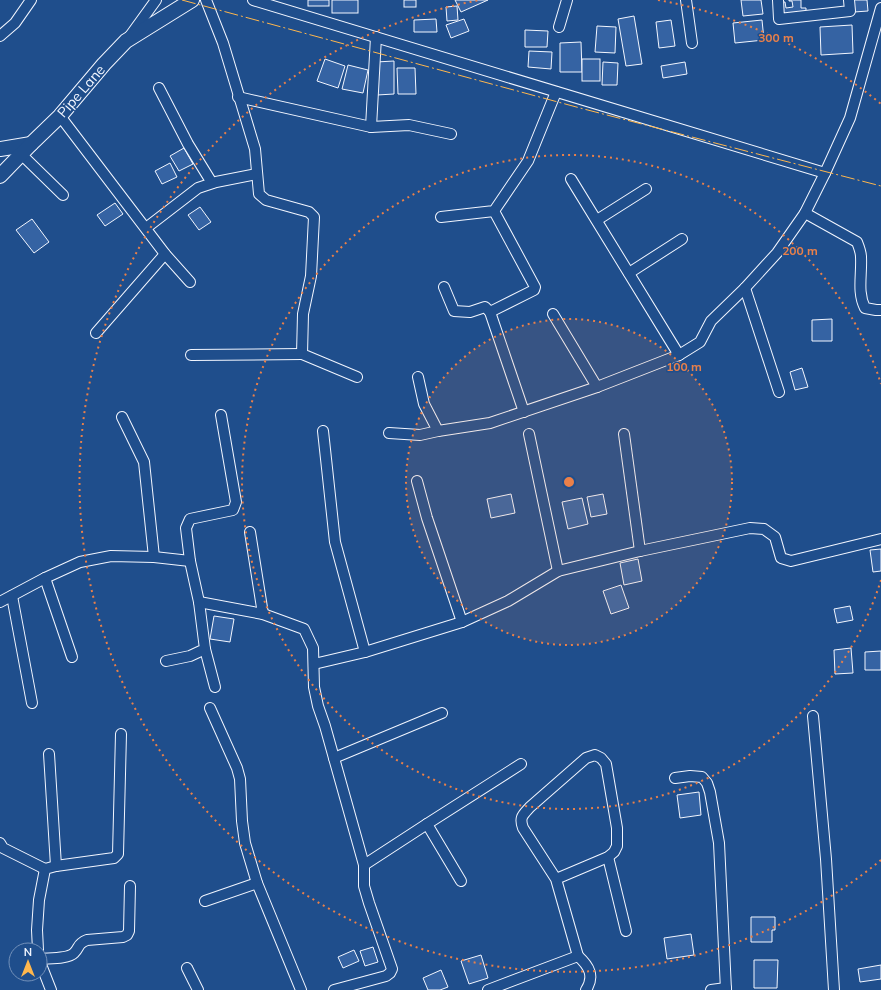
<svg xmlns="http://www.w3.org/2000/svg" width="881" height="990" font-family="Mulish,sans-serif">
<style>
.building{fill:#3563a3;stroke:#f2f6ff}
.lines{fill:none;stroke-linecap:round;stroke-linejoin:round}
.street-casing{stroke:#f2f6ff;stroke-width:12}
.secondary-casing{stroke:#f2f6ff;stroke-width:16}
.street{stroke:#1f4e8c;stroke-width:10}
.secondary{stroke:#1f4e8c;stroke-width:14}
.power{stroke:#ffb74d;stroke-width:1;stroke-dasharray:14 3 2 3;stroke-linecap:butt}
.ring{fill:none;stroke:#ea8049;stroke-width:2;stroke-dasharray:2 4}
.labels{text-anchor:middle;dominant-baseline:central;stroke-width:3;stroke-linejoin:round;paint-order:stroke}
.street-label{font-size:14px;fill:#f2f6ff;stroke:#1f4e8c}
.centre{fill:#ea8049;stroke:#1f4e8c;stroke-width:2}
.ring-label{font-size:12px;text-anchor:middle;font-weight:bold;fill:#ea8049;stroke:#1f4e8c;stroke-width:3;stroke-linejoin:round;paint-order:stroke}
</style>
<rect width="100%" height="100%" fill="#1f4e8c"/>
<g class="building">
<rect x="308" y="0" width="21" height="6"/>
<rect x="332" y="0" width="26" height="13"/>
<rect x="404" y="0" width="12" height="7"/>
<path d="M 455,0 L 488,0 L 461,12 Z"/>
<path d="M 741,0 L 761,0 L 763,14 L 743,16 Z"/>
<path d="M 789,0 L 801,0 L 801,8 L 806,8 L 806,15 L 780,16 L 780,2 L 785,2 L 786,8 L 793,7 L 792,1 L 789,1 Z"/>
<path d="M 853,0 L 867,0 L 868,11 L 854,12 Z"/>
<path d="M 457,6 L 458,20 L 447,21 L 446,7 Z"/>
<path d="M 634,16 L 642,64 L 626,66 L 618,19 Z"/>
<path d="M 436,19 L 437,32 L 414,32 L 414,20 Z"/>
<path d="M 464,19 L 469,31 L 451,38 L 446,25 Z"/>
<path d="M 671,20 L 675,46 L 659,48 L 656,22 Z"/>
<path d="M 762,20 L 764,40 L 735,43 L 733,23 Z"/>
<path d="M 852,25 L 853,53 L 821,55 L 820,27 Z"/>
<path d="M 597,26 L 616,27 L 615,53 L 595,52 Z"/>
<path d="M 525,30 L 548,31 L 547,47 L 525,47 Z"/>
<path d="M 581,42 L 582,72 L 560,72 L 560,43 Z"/>
<path d="M 529,51 L 552,52 L 551,69 L 528,67 Z"/>
<path d="M 325,59 L 345,66 L 338,88 L 317,81 Z"/>
<rect x="582" y="59" width="18" height="22"/>
<path d="M 394,61 L 394,94 L 377,95 L 376,62 Z"/>
<path d="M 603,62 L 618,63 L 617,85 L 602,85 Z"/>
<path d="M 685,62 L 687,74 L 663,78 L 661,66 Z"/>
<path d="M 348,65 L 368,70 L 363,93 L 342,89 Z"/>
<path d="M 397,68 L 415,68 L 416,94 L 398,94 Z"/>
<path d="M 184,148 L 193,164 L 179,171 L 170,156 Z"/>
<path d="M 170,163 L 177,177 L 162,184 L 155,171 Z"/>
<path d="M 115,203 L 123,214 L 105,226 L 97,215 Z"/>
<path d="M 200,207 L 211,222 L 199,230 L 188,215 Z"/>
<path d="M 32,219 L 49,242 L 34,253 L 16,230 Z"/>
<path d="M 832,319 L 832,341 L 812,341 L 812,320 Z"/>
<path d="M 802,368 L 808,387 L 795,390 L 790,372 Z"/>
<path d="M 511,494 L 515,513 L 491,518 L 487,499 Z"/>
<path d="M 603,494 L 607,514 L 591,517 L 587,497 Z"/>
<path d="M 582,498 L 588,524 L 568,529 L 562,502 Z"/>
<path d="M 881,549 L 881,571 L 873,572 L 870,550 Z"/>
<path d="M 638,559 L 642,581 L 624,585 L 620,563 Z"/>
<path d="M 621,585 L 629,608 L 611,614 L 603,591 Z"/>
<path d="M 850,606 L 853,620 L 837,623 L 834,609 Z"/>
<path d="M 214,616 L 234,619 L 230,642 L 210,639 Z"/>
<path d="M 851,648 L 853,673 L 835,674 L 834,650 Z"/>
<path d="M 881,651 L 881,670 L 865,670 L 865,652 Z"/>
<path d="M 699,792 L 701,815 L 680,818 L 677,795 Z"/>
<path d="M 751,917 L 775,917 L 775,930 L 772,930 L 772,942 L 751,942 Z"/>
<path d="M 691,934 L 694,955 L 667,959 L 664,938 Z"/>
<path d="M 373,947 L 378,962 L 365,966 L 360,951 Z"/>
<path d="M 354,950 L 359,961 L 343,968 L 338,957 Z"/>
<path d="M 481,955 L 488,978 L 469,984 L 461,961 Z"/>
<path d="M 754,960 L 778,960 L 777,988 L 754,988 Z"/>
<path d="M 881,965 L 881,979 L 860,982 L 858,969 Z"/>
<path d="M 441,970 L 448,987 L 440,990 L 428,990 L 423,978 Z"/>
</g>
<g class="lines">
<g class="street-casing">
<g id="street">
<path d="M 206,0 L 223,43 L 255,149 L 259,194 L 266,200 L 309,212 L 314,217 L 311,276 L 303,314 L 302,354 L 357,377"/>
<path d="M 253,0 L 825,173"/>
<path d="M 686,0 L 692,43"/>
<path d="M 778,0 L 779,19 L 850,11 L 849,0"/>
<path d="M 559,27 L 567,0"/>
<path d="M 0,36 L 15,23 L 31,0"/>
<path d="M 130,36 L 156,0"/>
<path d="M 159,88 L 188,144 L 212,183"/>
<path d="M 238,97 L 371,127 L 409,125 L 451,134"/>
<path d="M 60,116 L 165,254 L 190,282"/>
<path d="M 371,127 L 376,37"/>
<path d="M 21,154 L 63,195"/>
<path d="M 571,179 L 679,355"/>
<path d="M 805,213 L 857,242 C 859,247 861,252 861,257 C 862,275 857,292 865,308 L 876,310 L 881,310"/>
<path d="M 441,217 L 494,211 L 528,161 L 556,92"/>
<path d="M 597,220 L 646,189"/>
<path d="M 146,228 L 198,188 L 216,182 L 257,174"/>
<path d="M 629,273 L 682,239"/>
<path d="M 444,287 L 454,311 L 470,312 L 485,307 L 490,312 L 524,412"/>
<path d="M 745,288 L 779,392"/>
<path d="M 490,312 L 534,290 L 535,287 L 494,211"/>
<path d="M 553,314 L 597,387"/>
<path d="M 96,333 L 165,254"/>
<path d="M 191,355 L 302,354"/>
<path d="M 418,377 L 424,404 L 438,431 L 490,423 L 597,387 L 679,355 L 700,342 L 711,321 L 745,288 L 777,253 L 805,213 L 825,173 L 850,118 L 881,8"/>
<path d="M 122,417 L 144,462 L 154,557"/>
<path d="M 323,431 L 335,542 L 365,652"/>
<path d="M 389,433 L 420,435 L 438,431"/>
<path d="M 529,434 L 558,571"/>
<path d="M 624,434 L 640,551"/>
<path d="M 417,481 L 427,518 L 462,622"/>
<path d="M 250,532 L 263,614"/>
<path d="M 45,578 L 72,657"/>
<path d="M 12,596 L 32,703"/>
<path d="M 0,602 L 45,578 L 80,562 L 111,556 L 154,557 L 190,561"/>
<path d="M 199,602 L 263,614 L 304,629 L 313,648 L 314,687 L 318,706 L 325,726 L 364,865 L 364,886 L 369,903 L 392,969 L 390,973 L 386,976 L 334,990"/>
<path d="M 205,649 L 215,687"/>
<path d="M 166,661 L 190,656 L 205,649 L 199,602 L 190,561 L 186,528 L 190,519 L 233,510 L 236,502 L 221,415"/>
<path d="M 314,664 L 365,652 L 462,622 L 508,601 L 558,571 L 640,551 L 750,528 L 764,529 L 775,537 L 781,558 L 791,561 L 881,539"/>
<path d="M 210,708 L 237,768 L 240,779 L 242,821 L 245,843 L 257,883 L 301,990"/>
<path d="M 813,716 L 826,859 L 834,990"/>
<path d="M 49,754 L 56,866"/>
<path d="M 334,758 L 442,713"/>
<path d="M 675,778 L 690,776 L 702,777 L 707,783 L 710,792 L 719,843 L 726,990"/>
<path d="M 427,824 L 461,881"/>
<path d="M 0,843 L 3,848 L 45,869"/>
<path d="M 608,857 L 626,931"/>
<path d="M 364,865 L 427,824 L 521,764"/>
<path d="M 556,879 L 608,857 L 614,852 L 617,846 L 617,828 L 606,764 L 601,758 L 595,755 L 586,758 L 530,807 C 523,815 519,817 523,828 L 556,879 L 578,956"/>
<path d="M 205,901 L 257,883"/>
<path d="M 38,950 L 37,930 L 39,900 L 45,869 L 56,866 L 114,858 L 118,854 L 121,734"/>
<path d="M 40,959 C 49,958 68,959 74,953 C 80,947 77,944 87,940 L 123,937 L 127,935 L 129,931 L 130,886"/>
<path d="M 40,962 L 51,990"/>
<path d="M 187,968 L 198,990"/>
<path d="M 488,990 L 578,956 C 589,966 595,976 586,990"/>
<path d="M 711,990 L 726,988"/>
</g>
</g>
<g class="secondary-casing">
<g id="secondary">
<path d="M 0,149 L 31,144"/>
<path d="M 0,176 L 31,144 L 60,116 L 104,64 L 126,41 L 192,0"/>
</g>
</g>
<use href="#street" class="street"/>
<use href="#secondary" class="secondary"/>
<path class="power" d="M 182,0 L 580,108 L 881,186"/>
</g>
<circle cx="569" cy="482" r="163" fill="#ea8049" fill-opacity=".12"/>
<g class="ring">
<circle cx="569" cy="482" r="163"/>
<path d="M881 580A327 327 0 1 1 881 384"/>
<path d="M881 860A490 490 0 1 1 480 0M658 0A490 490 0 0 1 881 104"/>
</g>
<g class="labels">
<g class="street-label">
<text transform="translate(81 91) rotate(-49)">Pipe Lane</text>
</g>
</g>
<circle cx="569" cy="482" r="6" class="centre"/>
<g class="ring-label">
<text x="776" y="42">300 m</text>
<text x="800" y="255">200 m</text>
<text x="684" y="371">100 m</text>
</g>
<g transform="translate(28 962)"><circle r="19" fill="#1f4e8c" stroke="#7391ba"/>
<path d="M0-3L7 15L0 10L-7 15Z" fill="#ffb74d"/>
<text y="-6" font-size="11" font-weight="bold" text-anchor="middle" fill="#f2f6ff">N</text>
</g>
</svg>
